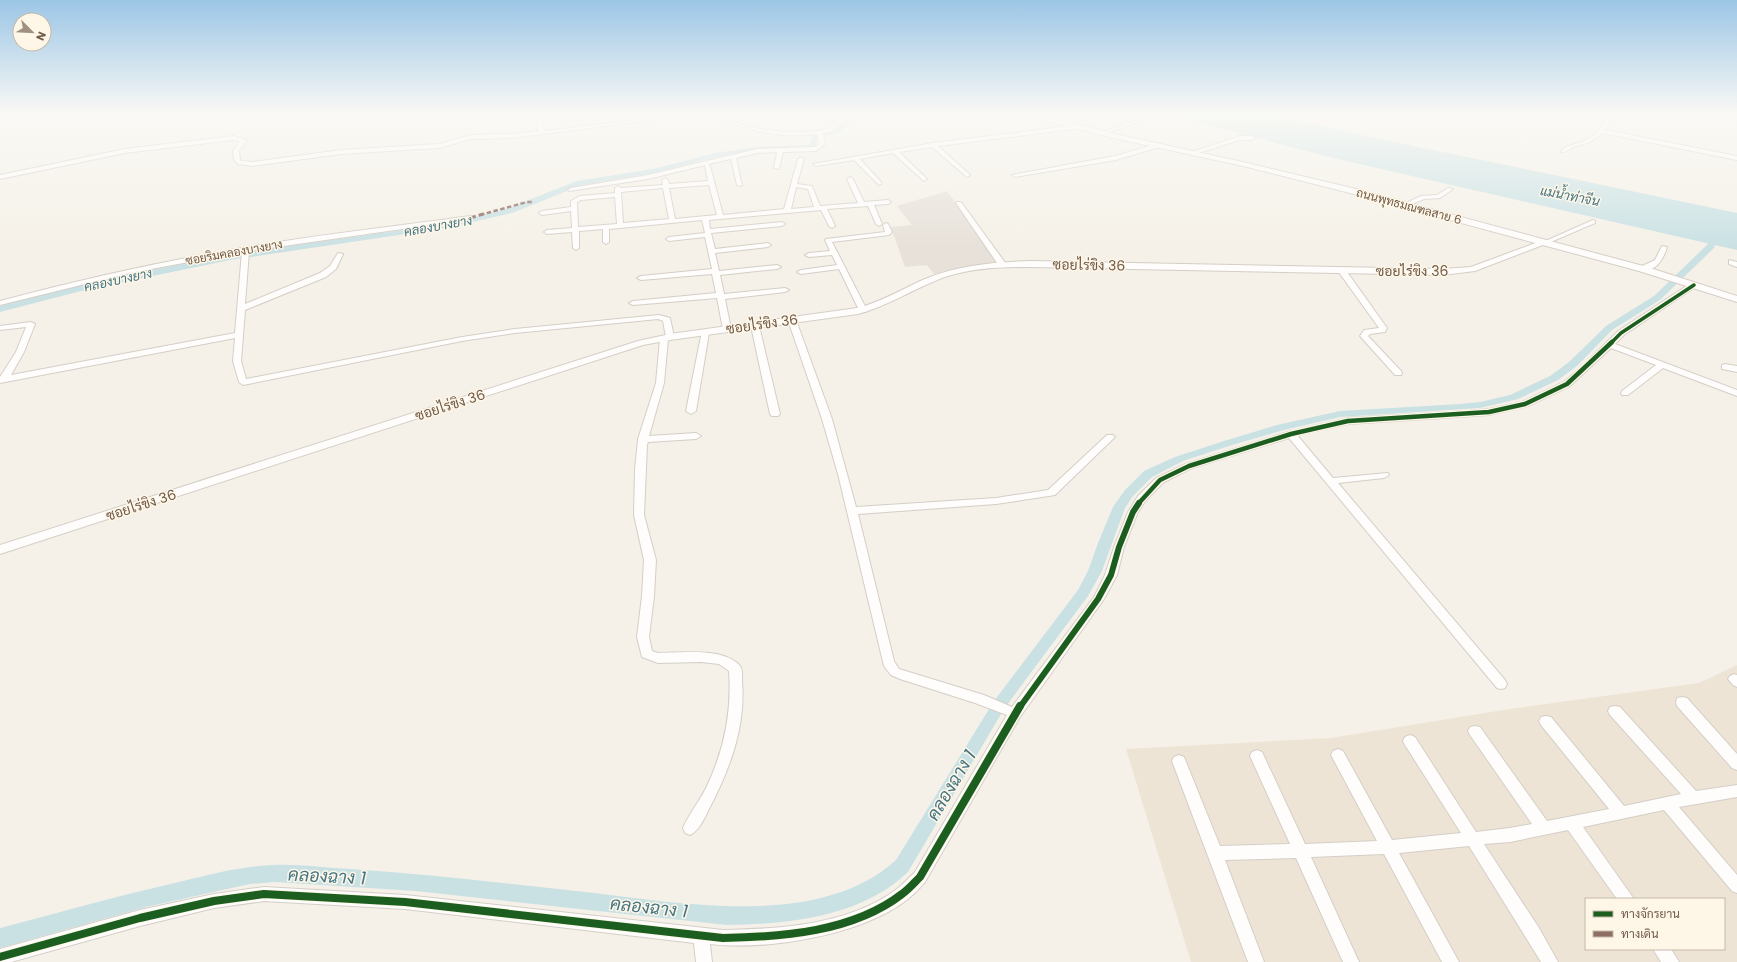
<svg xmlns="http://www.w3.org/2000/svg" width="1737" height="962" font-family="Poppins,Sarabun,sans-serif">
<style>
.residential{fill:#eee4d5;fill-rule:evenodd}
.industrial{fill:#e7e1d9}
.water{fill:#cae1e4}
.lines{fill:none;stroke-linecap:round;stroke-linejoin:round}
.canal{fill:#cae1e4;fill-rule:evenodd}
.minor-casing{stroke:#d4cec7;stroke-width:2}
.tertiary-casing{stroke:#d4cec7;stroke-width:2}
.secondary-casing{stroke:#d5cec6;stroke-width:2}
.minor{fill:#fefdfc;fill-rule:evenodd}
.tertiary{fill:#fefdfc;fill-rule:evenodd}
.secondary{fill:#fefdfc;fill-rule:evenodd}
.quiet-far1{stroke:#8d6e63;stroke-width:2.5;stroke-dasharray:4.5 2.5;stroke-linecap:butt}
.quiet{stroke:#8d6e63;stroke-width:3;stroke-dasharray:6 3;stroke-linecap:butt}
.cycleway-far3-casing{stroke:#fef7e8;stroke-width:5.5}
.cycleway-far2-casing{stroke:#fef7e8;stroke-width:7}
.cycleway-far1-casing{stroke:#fef7e8;stroke-width:8}
.cycleway-casing{stroke:#fef7e8;stroke-width:10}
.cycleway-far3{stroke:#1b5e20;stroke-width:3.5}
.cycleway-far2{stroke:#1b5e20;stroke-width:4.5}
.cycleway-far1{stroke:#1b5e20;stroke-width:6}
.cycleway{stroke:#1b5e20;stroke-width:8}
.labels{text-anchor:middle;dominant-baseline:central;stroke-width:3;stroke-linejoin:round;paint-order:stroke}
.far-street-label{font-size:12px;fill:#715b4a;stroke:#fef7e8}
.far-water-label{font-size:13px;font-style:italic;fill:#457584;stroke:#fef7e8}
.street-label{font-size:14px;fill:#715b4a;stroke:#fef7e8}
.near-water-label{font-size:18px;font-style:italic;fill:#457584;stroke:#fef7e8}
</style>
<rect width="100%" height="100%" fill="#f5f1e8"/>
<path class="residential" d="M 1737,665 L 1737,962 L 1191,962 L 1126,749 L 1331,738 L 1503,710 L 1699,683 ZM 1586,899 L 1724,899 L 1724,949 L 1586,949 Z"/>
<path class="industrial" d="M 947,191 L 998,262 L 962,267 L 934,274 L 927,265 L 905,267 L 891,227 L 912,225 L 897,206 Z"/>
<path class="water" d="M 1164,114 L 1272,114 L 1366,136 L 1737,213 L 1737,250 L 1333,158 Z"/>
<g class="lines">
<g class="canal">
<path d="M 854,114 L 860,114 L 839,133 L 818,137 L 815,147 L 812,149 L 756,151 L 716,157 L 653,173 L 582,185 L 512,213 L 446,228 L 230,260 L 85,290 L 0,312 L 0,306 L 84,284 L 230,254 L 446,224 L 506,209 L 577,181 L 653,169 L 716,153 L 756,147 L 809,145 L 813,135 L 835,130 Z"/>
<path d="M 1713,227 L 1720,229 L 1714,248 L 1660,300 L 1612,330 L 1577,366 L 1558,380 L 1518,399 L 1480,408 L 1340,417 L 1284,430 L 1232,445 L 1183,461 L 1152,477 L 1133,496 L 1125,508 L 1102,571 L 1088,596 L 1004,709 L 908,872 C 861,917 790,924 727,925 L 415,891 L 275,882 L 250,884 L 146,907 L 0,948 L 0,928 C 61,912 121,895 183,881 C 212,874 242,866 273,865 C 299,864 326,868 351,869 C 426,874 501,883 576,891 C 672,901 817,932 896,860 L 994,701 L 1078,590 L 1088,571 L 1098,543 L 1113,507 L 1125,490 L 1144,471 L 1175,457 L 1224,441 L 1277,425 L 1340,411 L 1460,404 L 1480,402 L 1510,395 L 1550,376 L 1569,362 L 1606,326 L 1654,296 L 1707,245 Z"/>
</g>
<g class="minor-casing">
<g id="minor">
<path d="M 537,114 L 542,114 L 544,131 L 688,114 L 700,114 L 511,138 L 471,139 L 439,148 L 341,154 L 253,166 L 238,164 L 234,160 L 233,151 L 240,141 L 233,140 L 125,153 L 0,179 L 0,175 L 125,149 L 233,136 L 247,140 L 239,151 L 240,160 L 242,161 L 253,162 L 341,150 L 439,144 L 471,135 L 511,134 L 538,131 Z"/>
<path d="M 710,114 L 715,114 L 752,128 L 784,132 L 805,132 L 826,130 L 845,114 L 851,114 L 830,132 L 823,133 L 825,144 L 816,151 L 783,152 L 779,169 L 774,168 L 777,152 L 757,153 L 736,158 L 742,186 L 737,185 L 731,159 L 708,164 L 710,166 L 723,215 L 784,209 L 798,159 L 801,157 L 804,159 L 797,184 L 812,186 L 820,206 L 858,203 L 847,179 L 850,177 L 853,179 L 864,202 L 888,200 L 891,202 L 888,204 L 874,205 L 882,224 L 879,226 L 876,224 L 868,206 L 827,209 L 835,226 L 832,228 L 829,226 L 821,210 L 709,220 L 710,229 L 782,222 L 785,224 L 782,226 L 711,233 L 715,249 L 768,243 L 771,245 L 768,247 L 715,253 L 719,271 L 777,265 L 781,267 L 777,269 L 720,275 L 724,294 L 785,288 L 789,290 L 785,292 L 725,299 L 731,329 L 727,331 L 723,329 L 717,298 L 633,305 L 629,303 L 633,301 L 716,293 L 712,274 L 641,280 L 637,278 L 641,276 L 712,269 L 705,237 L 669,241 L 666,239 L 669,237 L 705,233 L 702,220 L 609,229 L 609,242 L 606,244 L 603,242 L 603,229 L 579,231 L 579,248 L 576,250 L 573,248 L 572,232 L 547,234 L 544,232 L 547,230 L 572,228 L 571,211 L 542,215 L 539,213 L 542,211 L 571,207 L 571,201 L 580,196 L 615,193 L 615,188 L 618,186 L 621,188 L 663,185 L 662,180 L 665,178 L 668,180 L 669,184 L 708,181 L 705,165 L 648,179 L 569,191 L 568,190 L 571,188 L 648,175 L 757,149 L 815,147 L 819,144 L 817,134 C 776,139 748,130 710,115 ZM 709,185 L 717,215 L 675,219 L 669,188 ZM 796,187 L 808,189 L 814,207 L 791,209 ZM 663,188 L 669,219 L 623,223 L 621,192 ZM 615,197 L 617,224 L 578,227 L 577,202 L 581,200 Z"/>
<path d="M 970,114 L 977,114 L 971,117 L 968,115 Z"/>
<path d="M 1053,114 L 1061,114 L 1043,119 L 1040,117 Z"/>
<path d="M 1611,114 L 1616,114 L 1605,130 L 1737,156 L 1737,160 L 1602,133 C 1593,142 1585,144 1573,147 C 1569,149 1567,152 1562,152 L 1561,151 C 1567,144 1576,145 1584,141 C 1596,136 1604,124 1611,114 Z"/>
<path d="M 1143,118 L 1148,119 L 1104,134 L 1099,133 Z"/>
<path d="M 1079,125 L 1082,127 L 1081,128 L 938,146 L 969,174 L 970,175 L 967,177 L 932,147 L 899,152 L 926,178 L 927,179 L 924,181 L 893,153 L 860,159 L 881,182 L 881,184 L 879,185 L 854,160 L 816,166 L 813,164 L 933,143 Z"/>
<path d="M 1240,136 L 1252,136 L 1255,138 L 1252,140 L 1240,140 L 1192,155 L 1189,153 Z"/>
<path d="M 1157,144 L 1159,145 L 1159,147 L 1116,160 L 1015,177 L 1012,175 L 1115,156 Z"/>
<path d="M 1448,188 L 1453,189 L 1440,198 L 1424,199 L 1405,207 L 1402,205 L 1421,196 L 1437,195 Z"/>
<path d="M 957,202 L 961,202 L 1006,264 L 1005,266 L 999,266 L 956,203 Z"/>
<path d="M 470,216 L 472,217 L 472,219 L 249,251 L 245,304 L 320,273 L 330,266 L 338,253 L 343,254 L 336,269 L 326,277 L 245,310 L 241,361 L 246,379 L 462,337 L 515,329 L 659,315 L 670,318 L 674,337 L 673,339 L 668,339 L 664,383 L 649,436 L 696,433 L 701,436 L 696,439 L 648,442 L 647,445 L 644,515 L 656,560 L 654,596 L 649,637 L 652,651 L 658,653 C 680,653 724,647 740,666 C 743,670 742,677 742,681 C 746,726 730,769 709,809 C 705,817 699,831 690,835 L 685,833 L 683,828 C 689,814 699,802 706,788 C 724,751 732,712 729,671 L 719,664 L 701,662 L 658,663 L 642,657 L 637,637 L 642,596 L 644,560 L 634,515 L 635,470 L 638,439 L 656,383 L 660,339 L 661,337 L 666,337 L 663,321 L 658,319 L 515,333 L 462,341 L 243,385 L 239,382 L 233,361 L 235,338 L 0,383 L 0,377 L 16,352 L 26,327 L 0,330 L 0,326 L 31,322 L 35,324 L 24,352 L 11,375 L 235,333 L 242,252 L 130,273 L 0,305 L 0,301 C 86,278 172,259 260,245 C 330,233 400,226 470,216 Z"/>
<path d="M 1593,220 L 1595,221 L 1595,223 L 1546,244 L 1541,243 Z"/>
<path d="M 886,223 L 888,224 L 892,232 L 889,235 L 832,242 L 867,310 L 866,312 L 860,312 L 859,310 L 839,269 L 801,274 L 797,272 L 801,270 L 837,265 L 832,255 L 809,257 L 805,255 L 809,253 L 830,251 L 825,240 L 826,239 L 885,232 L 883,225 Z"/>
<path d="M 1662,246 L 1667,247 C 1664,259 1655,273 1640,271 L 1640,267 L 1655,260 Z"/>
<path d="M 1729,260 L 1737,262 L 1737,267 L 1729,264 Z"/>
<path d="M 1339,269 L 1345,269 L 1387,328 L 1385,332 L 1370,334 L 1368,336 L 1401,371 L 1402,373 L 1401,375 L 1395,375 L 1360,336 L 1364,330 L 1379,328 L 1338,271 Z"/>
<path d="M 1691,283 L 1694,283 L 1698,285 L 1624,335 L 1615,344 L 1737,390 L 1737,396 L 1663,368 L 1628,395 L 1622,395 L 1621,393 L 1622,391 L 1656,365 L 1611,348 L 1570,386 L 1528,406 L 1489,415 L 1348,424 L 1297,435 L 1333,478 L 1388,473 L 1389,475 L 1384,478 L 1338,483 L 1505,680 L 1507,684 L 1505,688 L 1501,689 L 1497,688 L 1289,438 L 1192,468 L 1164,482 L 1146,500 L 1138,512 L 1124,547 L 1117,575 L 1104,599 L 1020,717 L 925,882 C 920,888 914,894 908,899 C 863,935 767,951 710,944 L 712,962 L 696,962 L 694,943 L 405,909 L 264,901 L 214,908 L 140,926 L 11,962 L 0,962 L 0,949 L 140,910 L 214,894 L 264,887 L 405,895 L 723,930 C 780,929 849,925 897,889 C 903,884 909,878 915,872 L 1007,715 L 975,703 L 900,679 L 891,675 L 884,666 L 838,474 L 822,419 L 788,320 L 789,318 L 792,318 L 796,320 L 832,419 L 856,507 L 996,498 L 1048,490 L 1107,435 L 1113,435 L 1115,437 L 1055,495 L 996,504 L 858,514 L 894,661 L 899,669 L 984,695 L 1012,707 L 1094,597 L 1105,575 L 1114,547 L 1128,512 L 1138,496 L 1156,478 L 1186,464 L 1288,432 L 1348,418 L 1468,411 L 1489,409 L 1522,402 L 1564,382 L 1583,366 L 1618,331 Z"/>
<path d="M 752,324 L 758,324 L 759,326 L 780,414 L 778,416 L 772,416 L 770,414 L 751,326 Z"/>
<path d="M 702,331 L 708,331 L 709,333 L 696,411 L 691,414 L 686,411 Z"/>
<path d="M 1725,364 L 1737,366 L 1737,372 L 1722,369 L 1722,365 Z"/>
<path d="M 1734,674 L 1737,675 L 1737,687 L 1733,685 L 1728,679 L 1730,676 Z"/>
<path d="M 1682,697 L 1687,698 L 1737,754 L 1737,770 L 1732,768 L 1677,706 L 1676,702 L 1677,698 Z"/>
<path d="M 1615,706 L 1620,707 L 1696,791 L 1737,785 L 1737,797 L 1679,807 L 1737,875 L 1737,893 L 1732,891 L 1664,810 L 1583,827 L 1634,899 L 1617,899 L 1568,830 L 1510,842 L 1484,844 L 1539,928 L 1558,962 L 1541,962 L 1469,846 L 1399,853 L 1459,962 L 1442,962 L 1384,854 L 1311,857 L 1359,962 L 1343,962 L 1296,858 L 1225,860 L 1264,962 L 1248,962 L 1172,761 L 1174,757 L 1179,755 L 1184,757 L 1220,846 L 1290,844 L 1250,756 L 1252,752 L 1257,750 L 1262,752 L 1305,844 L 1377,841 L 1331,755 L 1333,751 L 1338,749 L 1343,751 L 1392,840 L 1461,833 L 1405,745 L 1403,741 L 1405,737 L 1410,735 L 1415,737 L 1476,832 L 1510,828 L 1532,824 L 1470,735 L 1468,731 L 1470,727 L 1475,726 L 1480,727 L 1547,821 L 1609,809 L 1541,725 L 1539,721 L 1541,717 L 1546,716 L 1551,717 L 1624,806 L 1681,794 L 1610,715 L 1608,711 L 1610,707 Z"/>
<path d="M 1653,949 L 1671,949 L 1679,962 L 1661,962 Z"/>
</g>
</g>
<g class="tertiary-casing">
<path id="tertiary" d="M 1541,241 L 1547,241 L 1548,243 L 1475,271 L 1443,275 L 1030,267 C 1001,267 970,268 942,278 C 913,289 888,306 858,314 L 670,340 L 643,345 L 0,554 L 0,545 L 638,341 L 670,334 L 857,308 C 882,302 902,289 925,279 C 958,265 994,262 1030,261 L 1443,269 L 1471,267 Z"/>
</g>
<g class="secondary-casing">
<path id="secondary" d="M 1029,114 L 1038,114 L 1110,133 L 1243,162 L 1360,190 L 1647,267 L 1737,296 L 1737,302 L 1639,271 L 1354,194 L 1243,166 L 1109,137 L 1029,116 Z"/>
</g>
<use href="#minor" class="minor"/>
<use href="#tertiary" class="tertiary"/>
<use href="#secondary" class="secondary"/>
<path class="quiet-far1" d="M 480,215 L 527,202 L 534,202"/>
<path class="quiet" d="M 470,218 L 483,214"/>
<g class="cycleway-far3-casing">
<path id="cycleway-far3" d="M 1611,343 L 1621,333 L 1694,285"/>
</g>
<g class="cycleway-far2-casing">
<path id="cycleway-far2" d="M 1138,504 L 1160,480 L 1189,466 L 1291,434 L 1348,421 L 1489,412 L 1525,404 L 1567,384 L 1612,342"/>
</g>
<g class="cycleway-far1-casing">
<path id="cycleway-far1" d="M 1020,707 L 1098,599 L 1111,575 L 1119,547 L 1133,512 L 1139,503"/>
</g>
<g class="cycleway-casing">
<path id="cycleway" d="M 0,957 L 140,918 L 214,901 L 264,894 L 405,902 L 723,938 C 782,937 853,932 902,894 C 909,889 914,883 920,877 L 1020,706"/>
</g>
<use href="#cycleway-far3" class="cycleway-far3"/>
<use href="#cycleway-far2" class="cycleway-far2"/>
<use href="#cycleway-far1" class="cycleway-far1"/>
<use href="#cycleway" class="cycleway"/>
</g>
<linearGradient id="sky" x2="0" y2="1"><stop stop-color="#9cc6e6"/><stop offset="0.46" stop-color="#faf9f5"/><stop offset="1" stop-color="#faf9f5" stop-opacity="0"/></linearGradient>
<rect width="1737" height="248" fill="url(#sky)"/>
<g class="labels">
<g class="far-street-label">
<text transform="translate(1409 206) rotate(15)">ถนนพุทธมณฑลสาย 6</text>
<text transform="translate(234 252) rotate(-10)">ซอยริมคลองบางยาง</text>
</g>
<g class="far-water-label">
<text transform="translate(1570 196) rotate(11)">แม่น้ำท่าจีน</text>
<text transform="translate(438 226) rotate(-10)">คลองบางยาง</text>
<text transform="translate(118 280) rotate(-12)">คลองบางยาง</text>
</g>
<g class="street-label">
<text transform="translate(1089 265) rotate(1)">ซอยไร่ขิง 36</text>
<text x="1412" y="271">ซอยไร่ขิง 36</text>
<text transform="translate(762 324) rotate(-8)">ซอยไร่ขิง 36</text>
<text transform="translate(450 405) rotate(-18)">ซอยไร่ขิง 36</text>
<text transform="translate(141 505) rotate(-18)">ซอยไร่ขิง 36</text>
</g>
<g class="near-water-label">
<text transform="translate(951 785) rotate(-59)">คลองฉาง 1</text>
<text transform="translate(327 876) rotate(3)">คลองฉาง 1</text>
<text transform="translate(649 907) rotate(6)">คลองฉาง 1</text>
</g>
</g>
<rect x="1585" y="898" width="140" height="52" fill="#fef7e8" stroke="#c6b9a9"/>
<rect x="1593" y="911" width="20" height="6" fill="#1b5e20" stroke="#c6b9a9"/>
<text x="1621" y="918" font-size="12" fill="#715b4a">ทางจักรยาน</text>
<rect x="1593" y="931" width="20" height="6" fill="#8d6e63" stroke="#c6b9a9"/>
<text x="1621" y="938" font-size="12" fill="#715b4a">ทางเดิน</text>
<g transform="translate(32 32) rotate(114)"><circle r="19" fill="#fef7e8" stroke="#c6b9a9"/>
<path d="M0-3L7 15L0 10L-7 15Z" fill="#9f9081"/>
<text y="-6" font-size="11" font-weight="bold" text-anchor="middle" fill="#715b4a">N</text>
</g>
</svg>
